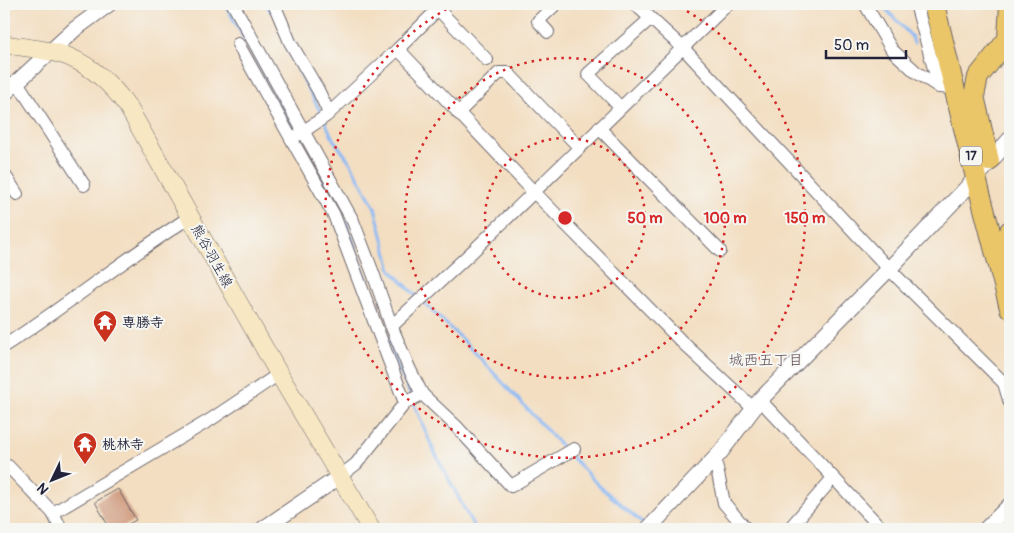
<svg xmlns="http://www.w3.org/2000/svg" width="1014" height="533" font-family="Pangolin,'Klee One',sans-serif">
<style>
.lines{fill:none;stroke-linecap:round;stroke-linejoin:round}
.stream{stroke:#8abaf6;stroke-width:3}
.building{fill:#d3a388}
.minor-casing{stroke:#6b646a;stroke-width:14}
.tertiary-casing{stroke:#6b646a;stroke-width:17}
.secondary-casing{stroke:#6b646a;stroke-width:19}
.trunk-casing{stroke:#6b646a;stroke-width:22}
.minor{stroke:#fff;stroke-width:12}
.tertiary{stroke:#fff;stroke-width:15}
.secondary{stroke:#f7e8c3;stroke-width:18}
.trunk{stroke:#eac669;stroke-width:20}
.ring{fill:none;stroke:#d62828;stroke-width:2.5;stroke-dasharray:2.5 5}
.labels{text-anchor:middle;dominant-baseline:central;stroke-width:4;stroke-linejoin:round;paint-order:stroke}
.shield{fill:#f6f6f2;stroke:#626272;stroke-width:1}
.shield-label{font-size:12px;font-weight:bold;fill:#22223b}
.street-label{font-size:14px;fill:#22223b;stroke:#f6f6f2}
.poi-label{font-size:14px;font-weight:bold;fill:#22223b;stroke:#f6f6f2;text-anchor:start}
.neighbourhood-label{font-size:15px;fill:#604f56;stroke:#f6f6f2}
.centre{fill:#d62828;stroke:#f6f6f2;stroke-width:2.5}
.ring-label{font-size:15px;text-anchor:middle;font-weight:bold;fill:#d62828;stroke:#f6f6f2;stroke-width:4;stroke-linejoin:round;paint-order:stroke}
</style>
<rect width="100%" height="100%" fill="#f6f6f2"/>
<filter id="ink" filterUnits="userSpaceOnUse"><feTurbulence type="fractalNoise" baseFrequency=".02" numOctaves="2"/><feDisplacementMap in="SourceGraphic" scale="10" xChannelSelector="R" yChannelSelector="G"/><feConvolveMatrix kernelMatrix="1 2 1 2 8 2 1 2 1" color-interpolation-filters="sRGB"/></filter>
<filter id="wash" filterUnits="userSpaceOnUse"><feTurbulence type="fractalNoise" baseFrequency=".0096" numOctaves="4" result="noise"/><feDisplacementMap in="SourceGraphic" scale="20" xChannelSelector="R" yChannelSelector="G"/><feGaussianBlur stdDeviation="1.12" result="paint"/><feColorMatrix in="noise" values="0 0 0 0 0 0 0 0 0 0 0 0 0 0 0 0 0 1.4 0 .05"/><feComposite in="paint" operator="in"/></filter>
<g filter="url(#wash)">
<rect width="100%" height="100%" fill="#f3dec1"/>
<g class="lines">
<g class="stream">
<path d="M 225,4 L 296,133"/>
<path d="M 266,4 L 271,12"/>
<path d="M 881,4 L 912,37 L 914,43"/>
<path d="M 287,48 L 322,115"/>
<path d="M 325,121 L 333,139 L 350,162 L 375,208 L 391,270 L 418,298"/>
<path d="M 299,138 L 347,225 L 398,367 L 411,396"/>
<path d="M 423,302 L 466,343 L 566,451"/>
<path d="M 413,402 L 434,451 L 475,529"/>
<path d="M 570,455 L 598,485 L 646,526"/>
</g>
</g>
<g id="blocks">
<path class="building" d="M 118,489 L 136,520 L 119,529 L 110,529 L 95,502 Z"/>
</g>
</g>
<g filter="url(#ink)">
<use href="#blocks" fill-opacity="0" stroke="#6b646a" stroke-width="1"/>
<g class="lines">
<g class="minor-casing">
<g id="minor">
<path d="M 233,4 L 353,221 L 373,273 L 391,325 L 409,368 L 422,394 L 405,403 L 356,464 L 339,477"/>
<path d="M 274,4 L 290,42 L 318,90 L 329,113"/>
<path d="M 433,4 L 487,60"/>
<path d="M 443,4 L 398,49 L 534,192 L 682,342 L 753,408"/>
<path d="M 635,4 L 684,49 L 889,269 L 1004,383 L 1010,403"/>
<path d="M 865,4 L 892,50 L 916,72 L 939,87 L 954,88"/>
<path d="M 916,4 L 939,87"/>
<path d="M 548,32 L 538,21 L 556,4"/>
<path d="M 238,44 L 334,215 L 405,403"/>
<path d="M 17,82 L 84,185"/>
<path d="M 620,107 L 588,74 L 650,19"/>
<path d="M 458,113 L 499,73 L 508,73 L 579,147"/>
<path d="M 599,128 L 720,251"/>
<path d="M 298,135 L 326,116 L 398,49"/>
<path d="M 4,174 L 17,194"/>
<path d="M 391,325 L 395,323 L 473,251 L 728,4"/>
<path d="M 4,346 C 67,305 126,258 190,217"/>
<path d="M 422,394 L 456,426 L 511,486 L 574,449"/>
<path d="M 760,400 L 882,529"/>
<path d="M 715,459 L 724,503 L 746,529"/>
<path d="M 4,466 L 8,466 L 53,513 L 61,529"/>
<path d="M 53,513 L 210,420 L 279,374"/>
<path d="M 789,529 L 833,478"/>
</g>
</g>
<g class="tertiary-casing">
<g id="tertiary">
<path d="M 4,94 L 75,29 L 109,4"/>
<path d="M 263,529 L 339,477"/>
<path d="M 648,529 L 720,453 L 760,400 L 889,269 L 976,178 L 1010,139"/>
<path d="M 986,529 L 1010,505"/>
</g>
</g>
<g class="secondary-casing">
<path id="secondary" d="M 4,44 C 25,48 49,49 69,57 C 93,67 113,86 128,107 L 279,374 L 371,529"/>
</g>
<g class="trunk-casing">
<g id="trunk">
<path d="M 934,4 L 976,178 L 1010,308"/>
<path d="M 989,161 L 974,96 L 978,77 L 1008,39 L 1010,4"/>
<path d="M 1007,267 L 1005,250 L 1010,231"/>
</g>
</g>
<use href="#minor" class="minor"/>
<use href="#tertiary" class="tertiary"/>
<use href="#secondary" class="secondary"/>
<use href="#trunk" class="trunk"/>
</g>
</g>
<g class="ring">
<circle cx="565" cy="218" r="80"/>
<circle cx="565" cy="218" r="160"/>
<path d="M674 4A240 240 0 1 1 456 4"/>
</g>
<defs>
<g id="temple-pin" transform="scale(1.25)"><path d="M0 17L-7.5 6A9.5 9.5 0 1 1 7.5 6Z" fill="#c8321e" stroke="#f6f6f2"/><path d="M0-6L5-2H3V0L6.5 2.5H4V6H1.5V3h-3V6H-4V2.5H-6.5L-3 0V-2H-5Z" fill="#fff"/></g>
</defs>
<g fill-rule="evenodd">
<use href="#temple-pin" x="105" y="322"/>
<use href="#temple-pin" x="85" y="444"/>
</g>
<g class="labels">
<rect class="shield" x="960" y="146.5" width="22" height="19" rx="4"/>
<g class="shield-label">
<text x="971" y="156">17</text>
</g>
<g class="street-label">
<text transform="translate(212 256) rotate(61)">熊谷羽生線</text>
</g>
<g class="poi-label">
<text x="122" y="322">専勝寺</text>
<text x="102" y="444">桃林寺</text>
</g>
<g class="neighbourhood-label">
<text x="766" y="360">城西五丁目</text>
</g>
</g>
<circle cx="565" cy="218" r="8" class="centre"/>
<g class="ring-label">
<text x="645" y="223">50 m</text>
<text x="725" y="223">100 m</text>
<text x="805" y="223">150 m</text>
</g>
<rect width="1014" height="533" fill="none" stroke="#f6f6f2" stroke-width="20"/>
<g transform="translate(52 480) rotate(227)" stroke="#f6f6f2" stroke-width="4" paint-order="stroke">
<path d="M0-4L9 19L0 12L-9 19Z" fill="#22223b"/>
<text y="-8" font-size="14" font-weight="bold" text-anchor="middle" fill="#22223b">N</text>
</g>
<path d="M826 50v8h80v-8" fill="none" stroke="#22223b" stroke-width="2.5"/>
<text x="834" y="50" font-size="15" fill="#22223b" stroke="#f6f6f2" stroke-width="4" paint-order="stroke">50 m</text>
</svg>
